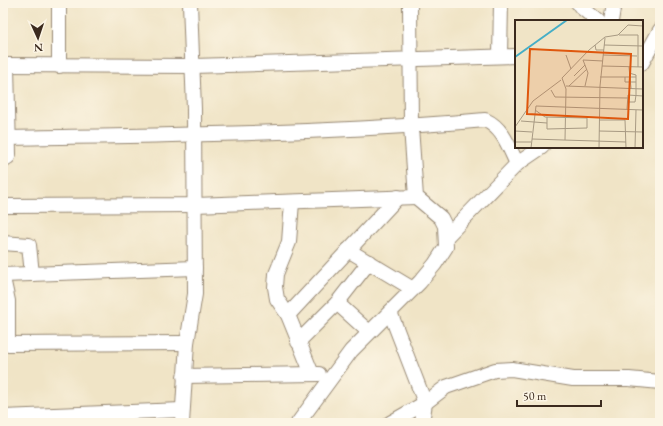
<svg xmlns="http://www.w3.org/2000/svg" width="663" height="426" font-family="'EB Garamond',serif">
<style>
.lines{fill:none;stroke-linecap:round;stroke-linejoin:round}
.minor-casing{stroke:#968772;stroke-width:16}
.minor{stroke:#fff;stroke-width:14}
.inset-river{fill:none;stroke:#46aec6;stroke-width:2}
.inset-road{fill:none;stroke:#a89a83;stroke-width:1}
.view{fill:#df570d;fill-opacity:0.15;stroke:#df570d;stroke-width:2}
.inset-edge{fill:none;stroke:#3b2a1e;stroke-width:2}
</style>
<rect width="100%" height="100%" fill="#fcf5e5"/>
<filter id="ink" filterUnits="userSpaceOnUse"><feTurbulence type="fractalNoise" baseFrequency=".025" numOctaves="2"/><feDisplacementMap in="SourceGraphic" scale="8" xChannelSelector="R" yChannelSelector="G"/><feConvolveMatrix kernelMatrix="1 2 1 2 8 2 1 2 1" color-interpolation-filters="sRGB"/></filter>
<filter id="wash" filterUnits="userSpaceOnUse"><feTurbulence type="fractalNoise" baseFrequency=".012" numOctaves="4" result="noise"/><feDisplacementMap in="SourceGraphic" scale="16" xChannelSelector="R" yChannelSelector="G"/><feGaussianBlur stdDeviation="0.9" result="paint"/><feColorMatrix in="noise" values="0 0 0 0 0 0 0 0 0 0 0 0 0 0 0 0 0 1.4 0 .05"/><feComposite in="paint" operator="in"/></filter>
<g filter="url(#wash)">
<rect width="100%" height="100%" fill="#f0e4c6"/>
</g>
<g filter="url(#ink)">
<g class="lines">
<g class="minor-casing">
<g id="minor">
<path d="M 578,3 L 581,7 L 598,21"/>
<path d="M 611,21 L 614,3"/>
<path d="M 500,56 L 501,3"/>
<path d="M 642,63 L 660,30"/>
<path d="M 3,65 L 193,66 L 516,56"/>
<path d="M 59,66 L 59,3"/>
<path d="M 8,138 C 167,135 326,134 485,120 C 503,128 509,147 517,164"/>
<path d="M 3,160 L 8,157 L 9,154 L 7,65"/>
<path d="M 292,202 L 289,242 L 276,274 L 275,287 L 277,299 L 288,315 L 312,374"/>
<path d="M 3,206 L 195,205 L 416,197"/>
<path d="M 447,236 L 517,164 L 542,147"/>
<path d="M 3,243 L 29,245 L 32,274"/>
<path d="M 348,250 L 413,289"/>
<path d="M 3,275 L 195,268"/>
<path d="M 3,278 L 8,301 L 8,344"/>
<path d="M 337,303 L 369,332"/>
<path d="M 390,312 L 425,403 L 422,423"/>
<path d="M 288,315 L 398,197"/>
<path d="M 298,342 L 337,303 L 369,262"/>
<path d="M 3,344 L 187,343"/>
<path d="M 184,376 L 319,374"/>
<path d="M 3,417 L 182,410"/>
<path d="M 182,423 L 187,343 L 195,294 L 194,109 L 190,3"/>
<path d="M 298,423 L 351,351 L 420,282 L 435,264 L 446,247 L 445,226 L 441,218 L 416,197 L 411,127 L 410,3"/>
<path d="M 390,423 L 425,403 L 446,387 L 495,370 L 512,369 L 573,379 L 629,379 L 660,382"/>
</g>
</g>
<use href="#minor" class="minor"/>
</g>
</g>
<g transform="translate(515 20)">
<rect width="128" height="128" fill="#f0e4c6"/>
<path class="inset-river" d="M 0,37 L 52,0"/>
<path class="inset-road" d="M 104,15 L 123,15 L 123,47M 80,25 L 81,30 L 89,30M 89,25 L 128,26M 51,35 L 56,49M 88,35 L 122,36M 68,40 L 73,53 L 70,66M 68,40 L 88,41M 87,46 L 128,47M 114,47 L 116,68M 59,56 L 70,45M 85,57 L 121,57M 110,57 L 110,62 L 121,62M 51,66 L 128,69M 54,66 L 72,49M 36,70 L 40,77 L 113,78M 113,82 L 120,82 L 121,75 L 121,55 L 114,53M 112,89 L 113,75 L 128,76M 20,90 L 30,97 L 72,98 L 72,108 L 32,109 L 32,97M 84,100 L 110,100 L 111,128M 6,101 L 32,103M 0,107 L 18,81 L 46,60M 0,111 L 17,112M 84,111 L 128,112M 17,119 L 111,122M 50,120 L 51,69 L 47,58 L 74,30 L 90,17 L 103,15 L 113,5 L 128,6M 0,122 L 16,122M 16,128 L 21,86 L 128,90M 84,128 L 85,66 L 90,18M 120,128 L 121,90"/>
<path class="view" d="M 15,29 L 116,34 L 113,99 L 12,94 Z"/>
<rect width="128" height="128" class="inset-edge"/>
</g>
<rect width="663" height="426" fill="none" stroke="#fcf5e5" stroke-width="16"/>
<g transform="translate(38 38) rotate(177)" stroke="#fcf5e5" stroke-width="3" paint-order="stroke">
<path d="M0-3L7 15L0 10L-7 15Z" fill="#3b2a1e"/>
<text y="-6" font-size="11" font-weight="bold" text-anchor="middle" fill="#3b2a1e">N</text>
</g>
<path d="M517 400v6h84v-6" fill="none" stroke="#3b2a1e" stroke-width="2"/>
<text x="523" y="400" font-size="12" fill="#3b2a1e" stroke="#fcf5e5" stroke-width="3" paint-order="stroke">50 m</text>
</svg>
